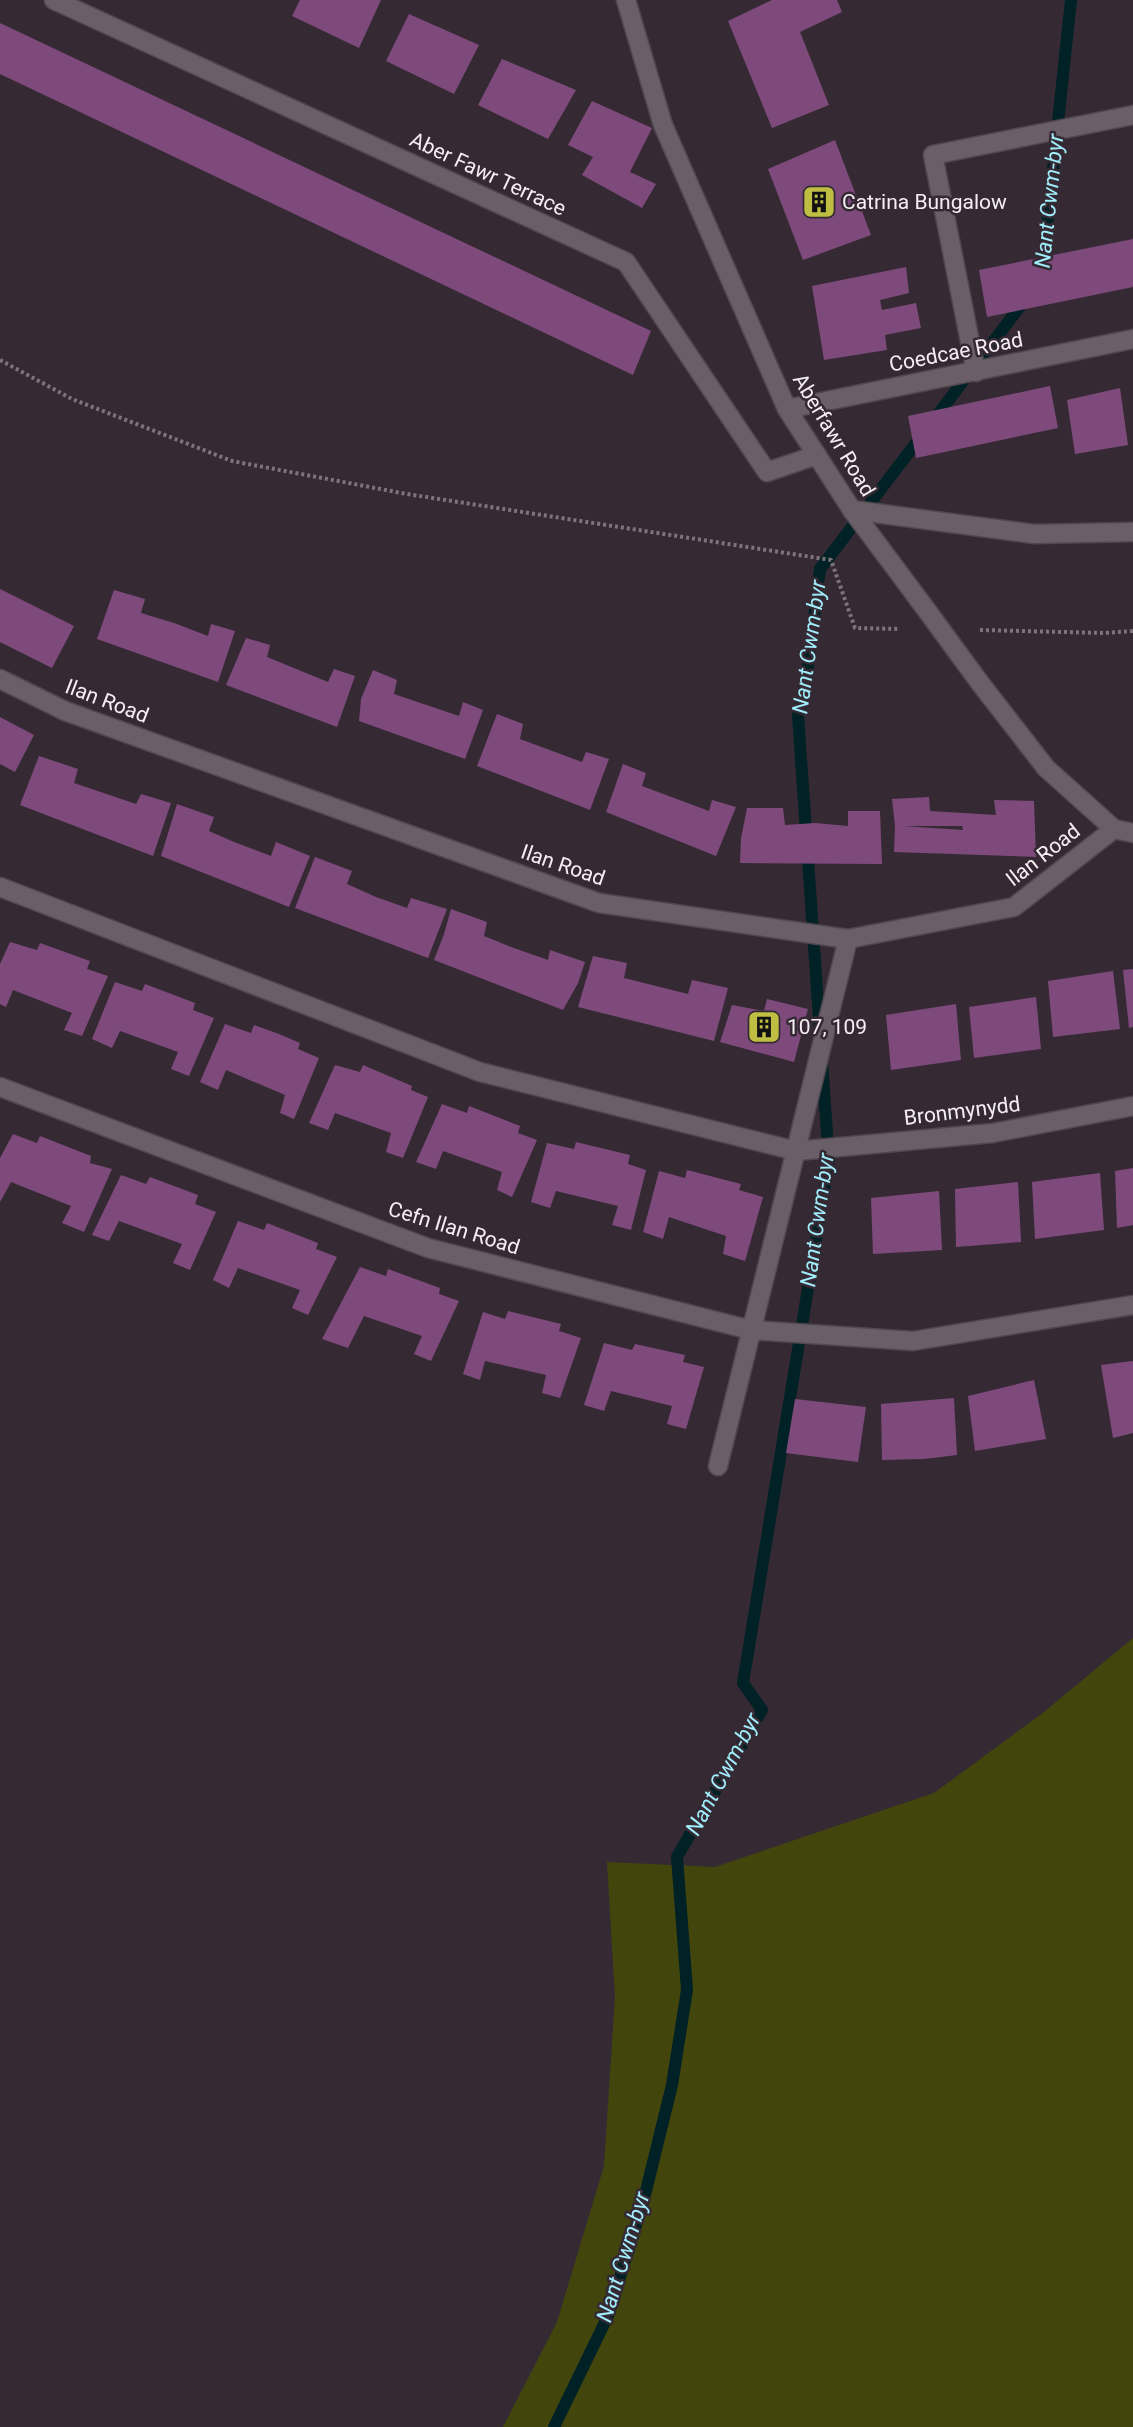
<svg xmlns="http://www.w3.org/2000/svg" width="1133" height="2427" font-family="Roboto,sans-serif">
<style>
.green{fill:#42460c}
.lines{fill:none;stroke-linecap:round;stroke-linejoin:round}
.stream{stroke:#002126;stroke-width:12}
.building{fill:#7e4a7c;fill-rule:evenodd}
.lane-casing{stroke:#504850;stroke-width:21}
.street-casing{stroke:#504850;stroke-width:21}
.path{stroke:#7e747d;stroke-width:4;stroke-dasharray:3 3;stroke-linecap:butt}
.lane{stroke:#6a5e69;stroke-width:18}
.street{stroke:#6a5e69;stroke-width:18}
.street-bridge-casing{stroke:#504850;stroke-width:21;stroke-linecap:butt}
.street-bridge{stroke:#6a5e69;stroke-width:18}
.labels{text-anchor:middle;dominant-baseline:central;stroke-width:5;stroke-linejoin:round;paint-order:stroke}
.street-label{font-size:21px;fill:#f6eef5;stroke:#352a34}
.poi-label{font-size:21px;fill:#f6eef5;stroke:#352a34;text-anchor:start}
.water-label{font-size:22px;font-style:italic;fill:#a1edfb;stroke:#352a34}
</style>
<rect width="100%" height="100%" fill="#352a34"/>
<path class="green" d="M 1133,1638 L 1133,2427 L 503,2427 L 557,2322 L 604,2166 L 615,1997 L 607,1862 L 715,1867 L 934,1793 L 1044,1712 Z"/>
<g class="lines">
<g class="stream">
<path d="M 1042,273 L 1071,0"/>
<path d="M 820,1033 L 798,716 L 807,674 L 820,569 L 1025,300"/>
<path d="M 554,2427 L 608,2316 L 644,2199 L 672,2085 L 687,1990 L 677,1857 L 762,1710 L 743,1683 L 829,1161 L 822,1062"/>
</g>
</g>
<g class="building">
<path d="M 300,0 L 381,0 L 359,48 L 292,16 Z"/>
<path d="M 772,0 L 837,0 L 842,12 L 800,32 L 829,105 L 772,128 L 728,21 Z"/>
<path d="M 409,14 L 479,45 L 454,94 L 386,61 Z"/>
<path d="M 0,23 L 651,331 L 633,375 L 0,74 Z"/>
<path d="M 502,59 L 576,90 L 548,139 L 478,105 Z"/>
<path d="M 592,101 L 652,128 L 630,172 L 656,184 L 642,208 L 582,175 L 593,157 L 568,145 Z"/>
<path d="M 835,140 L 871,235 L 803,260 L 768,169 Z"/>
<path d="M 1133,239 L 1133,287 L 987,317 L 979,270 Z"/>
<path d="M 906,267 L 909,293 L 880,300 L 882,310 L 916,303 L 921,328 L 885,335 L 887,350 L 824,360 L 812,286 Z"/>
<path d="M 1050,386 L 1058,428 L 916,458 L 908,416 Z"/>
<path d="M 1120,388 L 1128,445 L 1075,454 L 1067,400 Z"/>
<path d="M 0,589 L 74,626 L 52,668 L 0,642 Z"/>
<path d="M 114,590 L 145,599 L 141,613 L 174,623 L 208,636 L 211,624 L 235,631 L 218,682 L 97,639 Z"/>
<path d="M 246,638 L 270,645 L 267,657 L 328,682 L 334,669 L 355,676 L 337,727 L 226,685 Z"/>
<path d="M 373,670 L 397,680 L 394,694 L 459,716 L 463,702 L 483,710 L 465,759 L 359,721 L 361,699 Z"/>
<path d="M 497,714 L 523,724 L 520,739 L 582,762 L 586,752 L 609,759 L 590,810 L 477,766 Z"/>
<path d="M 0,717 L 34,735 L 15,772 L 0,764 Z"/>
<path d="M 39,756 L 78,769 L 74,783 L 136,804 L 141,794 L 171,803 L 153,856 L 20,805 Z"/>
<path d="M 623,764 L 646,773 L 642,786 L 709,811 L 712,800 L 736,807 L 716,856 L 606,812 Z"/>
<path d="M 929,797 L 930,811 L 996,815 L 994,800 L 1034,801 L 1036,857 L 894,852 L 895,826 L 892,799 ZM 903,826 L 962,826 L 963,830 Z"/>
<path d="M 177,804 L 214,817 L 209,831 L 234,842 L 271,856 L 276,842 L 310,856 L 289,907 L 161,856 Z"/>
<path d="M 747,808 L 783,808 L 785,825 L 815,823 L 848,826 L 848,811 L 880,811 L 882,864 L 740,863 L 741,838 Z"/>
<path d="M 315,857 L 352,871 L 347,884 L 376,897 L 407,908 L 411,898 L 447,909 L 428,958 L 295,908 Z"/>
<path d="M 451,909 L 487,922 L 484,936 L 511,947 L 548,960 L 550,950 L 585,962 L 578,983 L 563,1010 L 434,960 L 444,934 Z"/>
<path d="M 10,942 L 37,950 L 40,943 L 90,961 L 87,969 L 108,976 L 82,1036 L 64,1030 L 72,1013 L 13,990 L 6,1007 L 0,1004 L 0,964 Z"/>
<path d="M 593,956 L 627,963 L 624,978 L 688,994 L 692,980 L 728,988 L 714,1041 L 578,1007 Z"/>
<path d="M 1133,969 L 1133,1027 L 1129,1028 L 1123,970 Z"/>
<path d="M 1113,971 L 1120,1029 L 1053,1037 L 1048,981 Z"/>
<path d="M 115,982 L 142,991 L 145,984 L 195,1003 L 193,1010 L 214,1018 L 189,1076 L 171,1069 L 178,1052 L 120,1031 L 112,1048 L 92,1039 Z"/>
<path d="M 1036,997 L 1041,1049 L 974,1058 L 969,1007 Z"/>
<path d="M 767,999 L 808,1009 L 794,1062 L 720,1042 L 732,1005 L 764,1011 Z"/>
<path d="M 956,1004 L 961,1060 L 891,1070 L 886,1015 Z"/>
<path d="M 225,1024 L 251,1033 L 254,1025 L 279,1034 L 300,1043 L 298,1049 L 319,1058 L 294,1119 L 280,1113 L 285,1095 L 226,1070 L 218,1090 L 200,1082 Z"/>
<path d="M 335,1065 L 360,1072 L 363,1065 L 412,1086 L 411,1090 L 428,1097 L 403,1158 L 386,1152 L 391,1133 L 335,1113 L 328,1130 L 309,1123 Z"/>
<path d="M 442,1104 L 467,1113 L 469,1106 L 520,1126 L 518,1133 L 537,1140 L 512,1197 L 497,1190 L 502,1172 L 477,1163 L 443,1151 L 436,1169 L 416,1162 Z"/>
<path d="M 13,1134 L 37,1143 L 40,1136 L 91,1156 L 90,1163 L 112,1169 L 84,1232 L 62,1223 L 71,1206 L 11,1182 L 0,1202 L 0,1158 Z"/>
<path d="M 576,1142 L 630,1155 L 628,1164 L 646,1170 L 631,1230 L 612,1225 L 618,1206 L 556,1191 L 550,1208 L 531,1202 L 547,1143 L 574,1149 Z"/>
<path d="M 1133,1168 L 1133,1225 L 1117,1228 L 1115,1171 Z"/>
<path d="M 687,1170 L 741,1184 L 739,1190 L 763,1197 L 745,1261 L 723,1254 L 726,1236 L 669,1217 L 663,1239 L 643,1232 L 659,1171 L 685,1178 Z"/>
<path d="M 1100,1173 L 1104,1230 L 1035,1239 L 1032,1182 Z"/>
<path d="M 121,1175 L 146,1184 L 150,1177 L 198,1195 L 195,1204 L 216,1212 L 190,1270 L 173,1263 L 182,1244 L 119,1221 L 109,1241 L 92,1235 Z"/>
<path d="M 1018,1182 L 1021,1242 L 956,1247 L 955,1189 Z"/>
<path d="M 939,1191 L 942,1250 L 873,1254 L 871,1198 Z"/>
<path d="M 238,1221 L 264,1230 L 267,1223 L 318,1243 L 316,1249 L 337,1257 L 308,1315 L 292,1308 L 300,1290 L 238,1268 L 229,1288 L 213,1280 Z"/>
<path d="M 360,1267 L 386,1276 L 388,1269 L 440,1288 L 439,1294 L 459,1301 L 431,1361 L 414,1354 L 422,1336 L 364,1316 L 348,1348 L 322,1339 Z"/>
<path d="M 508,1311 L 561,1324 L 559,1331 L 581,1338 L 560,1398 L 542,1393 L 546,1375 L 485,1361 L 480,1380 L 463,1374 L 483,1312 L 505,1319 Z"/>
<path d="M 604,1343 L 632,1350 L 635,1344 L 685,1355 L 683,1362 L 704,1367 L 686,1429 L 667,1424 L 672,1406 L 611,1391 L 604,1411 L 584,1405 Z"/>
<path d="M 1133,1361 L 1133,1433 L 1113,1438 L 1101,1365 Z"/>
<path d="M 1034,1380 L 1046,1439 L 975,1451 L 968,1396 Z"/>
<path d="M 954,1398 L 957,1455 L 924,1459 L 882,1460 L 881,1404 Z"/>
<path d="M 795,1399 L 866,1407 L 858,1462 L 786,1453 Z"/>
</g>
<g class="lines">
<g class="lane-casing">
<g id="lane">
<path d="M 976,372 L 933,155 L 1133,115"/>
<path d="M 852,510 L 1034,534 L 1133,532"/>
</g>
</g>
<g class="street-casing">
<g id="street">
<path d="M 54,0 L 626,262 L 767,472 L 817,455"/>
<path d="M 626,0 L 663,125 L 787,409 L 852,510 L 928,612"/>
<path d="M 787,409 L 1133,339"/>
<path d="M 0,679 L 65,711 L 599,903 L 848,939 L 1014,907 L 1114,829"/>
<path d="M 980,683 L 1046,768 L 1114,829"/>
<path d="M 1114,829 L 1133,833"/>
<path d="M 0,887 L 480,1072 L 796,1151 L 993,1133 L 1133,1106"/>
<path d="M 0,1087 L 428,1248 L 751,1330 L 913,1341 L 1133,1305"/>
<path d="M 718,1466 L 848,939"/>
</g>
</g>
<g class="path">
<path d="M 0,360 L 72,399 L 232,461 L 407,494 L 831,560 L 855,628 L 900,629"/>
<path d="M 980,630 L 1104,633 L 1133,631"/>
</g>
<use href="#lane" class="lane"/>
<use href="#street" class="street"/>
<g class="street-bridge-casing">
<path id="street-bridge" d="M 928,612 L 980,683"/>
</g>
<use href="#street-bridge" class="street-bridge"/>
</g>
<defs>
<g id="building-square" transform="scale(1.725)"><rect x="-9" y="-9" width="18" height="18" rx="4" fill="#bebf42" stroke="#352a34"/><path d="M-4-6H4V6H1V3H-1V6H-4ZM-2.5-4.3h1.7v1.8h-1.7ZM.8-4.3h1.7v1.8H.8ZM-2.5-1h1.7V.8h-1.7ZM.8-1h1.7V.8H.8Z" fill="#111"/></g>
</defs>
<g fill-rule="evenodd">
<use href="#building-square" x="819" y="202"/>
<use href="#building-square" x="764" y="1027"/>
</g>
<g class="labels">
<g class="street-label">
<text transform="translate(488 174) rotate(25)">Aber Fawr Terrace</text>
<text transform="translate(956 352) rotate(-11)">Coedcae Road</text>
<text transform="translate(834 435) rotate(59)">Aberfawr Road</text>
<text transform="translate(107 701) rotate(21)">Ilan Road</text>
<text transform="translate(1043 855) rotate(-38)">Ilan Road</text>
<text transform="translate(563 865) rotate(19)">Ilan Road</text>
<text transform="translate(962 1111) rotate(-7)">Bronmynydd</text>
<text transform="translate(454 1228) rotate(17)">Cefn Ilan Road</text>
</g>
<g class="poi-label">
<text x="842" y="202">Catrina Bungalow</text>
<text x="787" y="1027">107, 109</text>
</g>
<g class="water-label">
<text transform="translate(1049 201) rotate(-84)">Nant Cwm-byr</text>
<text transform="translate(809 647) rotate(-82)">Nant Cwm-byr</text>
<text transform="translate(817 1220) rotate(-82)">Nant Cwm-byr</text>
<text transform="translate(723 1774) rotate(-62)">Nant Cwm-byr</text>
<text transform="translate(623 2257) rotate(-73)">Nant Cwm-byr</text>
</g>
</g>
</svg>
